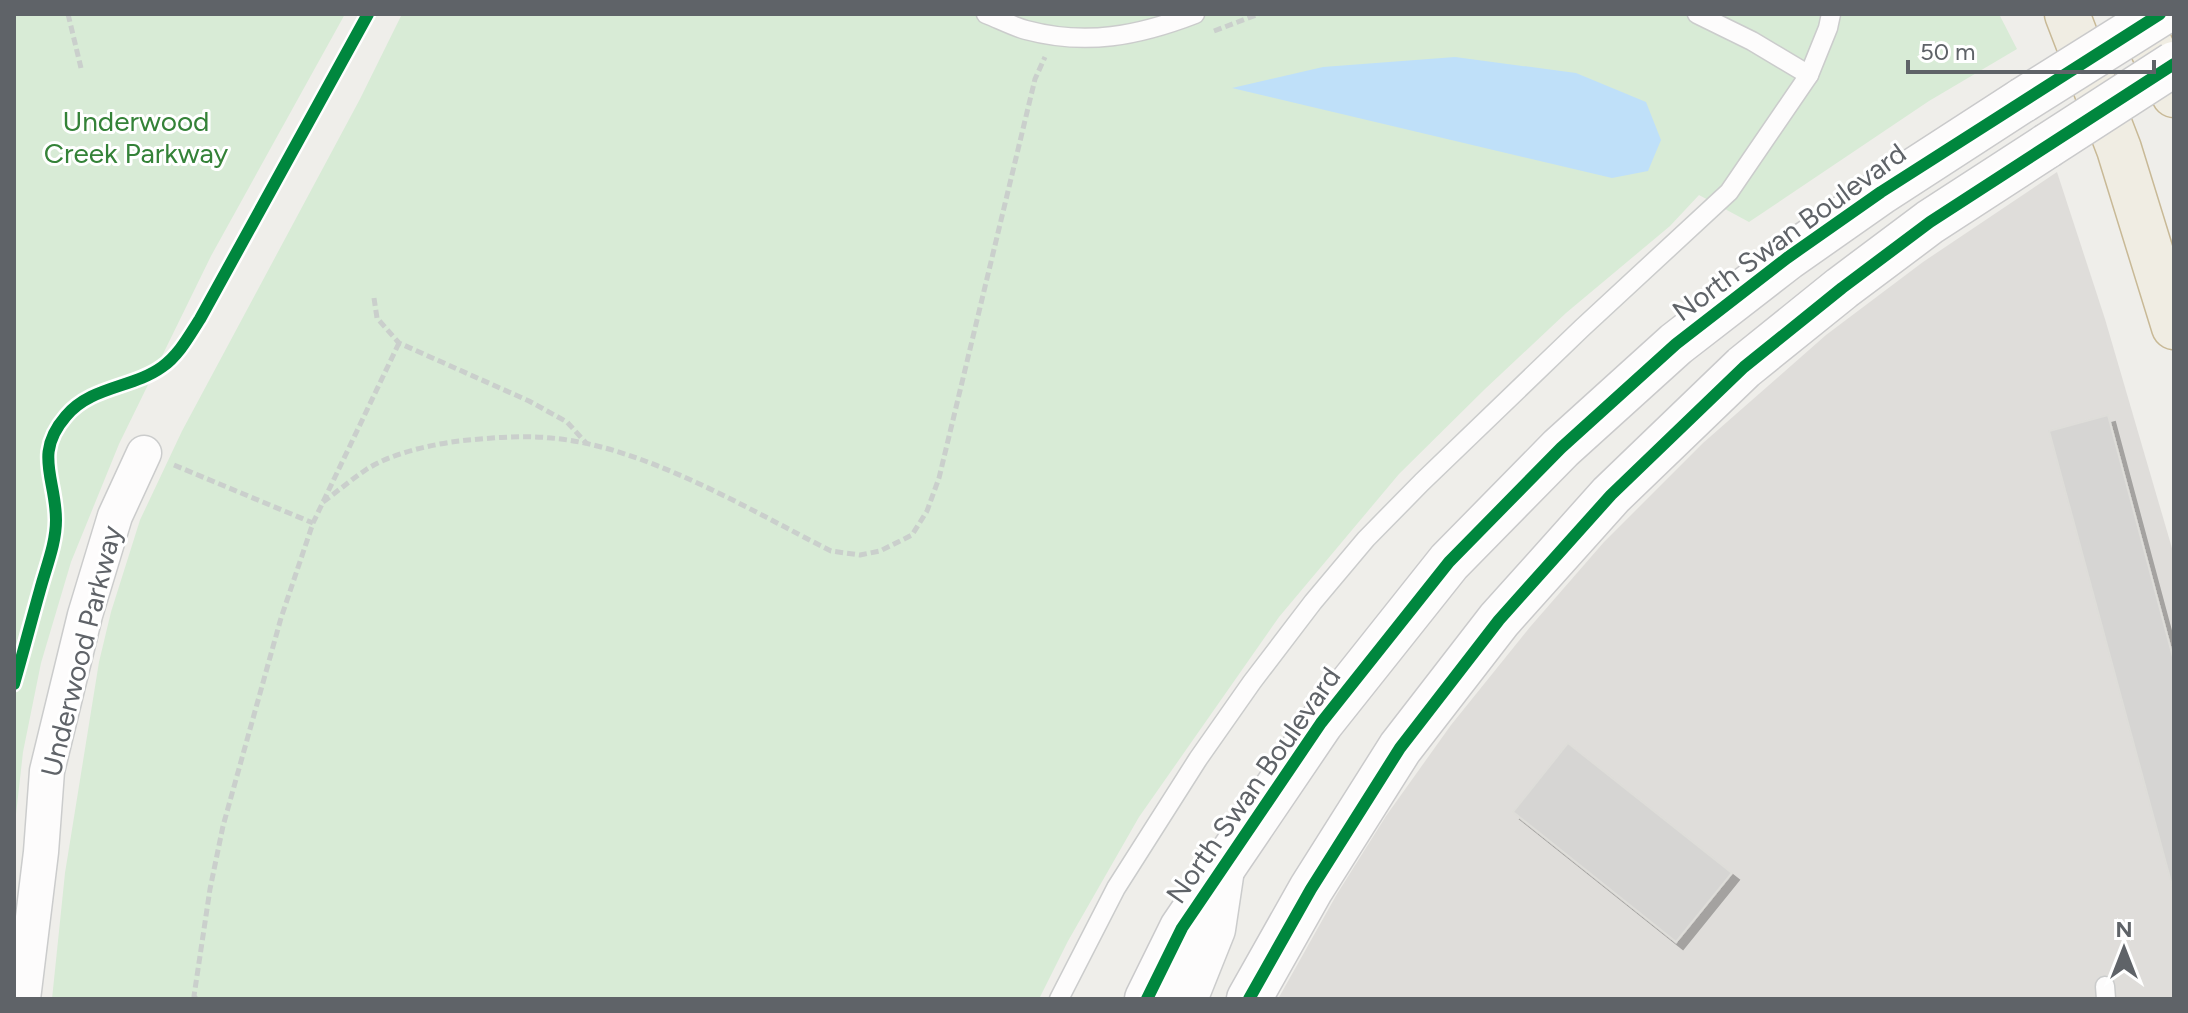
<svg xmlns="http://www.w3.org/2000/svg" width="2188" height="1013" font-family="Figtree,sans-serif">
<style>
.industrial{fill:#dfddda}
.green{fill:#d8ebd6}
.water{fill:#bfe0f9}
.building{fill:#d6d5d3;stroke:#deddd9;stroke-width:2;filter:url(#shadow)}
.lines{fill:none;stroke-linecap:round;stroke-linejoin:round}
.service-casing{stroke:#cbcccc;stroke-width:21}
.minor-casing{stroke:#cbcccc;stroke-width:37}
.tertiary-casing{stroke:#cbcccc;stroke-width:47}
.secondary-casing{stroke:#cacacb;stroke-width:47}
.motorway-casing{stroke:#c8b996;stroke-width:47}
.path{stroke:#cacfcc;stroke-width:5;stroke-dasharray:8 4;stroke-linecap:butt}
.service{stroke:#fdfcfc;stroke-width:18}
.minor{stroke:#fdfcfc;stroke-width:34}
.tertiary{stroke:#fdfcfc;stroke-width:44}
.secondary{stroke:#fdfcfc;stroke-width:44}
.motorway{stroke:#f0ede3;stroke-width:44}
.secondary-bridge-casing{stroke:#cacacb;stroke-width:47;stroke-linecap:butt}
.secondary-bridge{stroke:#fdfcfc;stroke-width:44}
.cycleway-casing{stroke:#fff;stroke-width:17}
.cycleway{stroke:#00873e;stroke-width:12}
.labels{text-anchor:middle;dominant-baseline:central;stroke-width:6;stroke-linejoin:round;paint-order:stroke}
.park-label{font-size:28px;fill:#348238;stroke:#fff}
.street-label{font-size:28px;fill:#5f6368;stroke:#fff}
</style>
<defs>
<filter id="shadow"><feDropShadow dx="7" dy="7" stdDeviation="0" flood-color="#0004"/></filter>
</defs>
<rect width="100%" height="100%" fill="#efeeea"/>
<path class="industrial" d="M 2057,172 L 2105,319 L 2174,555 L 2174,999 L 1278,999 L 1337,894 L 1386,816 L 1451,725 L 1530,627 L 1604,542 L 1703,443 L 1826,335 L 1923,262 Z"/>
<g class="green">
<path d="M 14,14 L 345,14 L 211,256 L 119,444 L 71,562 L 41,663 L 23,752 L 14,832 Z"/>
<path d="M 402,14 L 1999,14 L 2017,49 L 1929,101 L 1749,222 L 1699,195 L 1670,226 L 1566,313 L 1485,389 L 1399,474 L 1279,617 L 1139,817 L 1068,941 L 1039,999 L 52,999 L 65,873 L 99,662 L 111,612 L 140,520 L 182,431 L 360,99 Z"/>
</g>
<path class="water" d="M 1455,57 L 1576,73 L 1646,102 L 1661,140 L 1648,171 L 1612,178 L 1232,88 L 1323,67 Z"/>
<g class="building">
<path d="M 2108,415 L 2174,661 L 2174,893 L 2049,431 Z"/>
<path d="M 1568,743 L 1732,873 L 1676,942 L 1513,812 Z"/>
</g>
<g class="lines">
<g class="service-casing">
<g id="service">
<path d="M 986,14 C 999,19 1012,26 1026,30 C 1086,46 1138,36 1195,14"/>
<path d="M 1697,14 L 1752,41 L 1809,75"/>
<path d="M 2105,986 L 2106,999"/>
<path d="M 1059,999 L 1116,888 L 1198,759 L 1252,682 L 1313,602 L 1366,539 L 1422,482 L 1582,328 L 1729,192 L 1809,75 L 1828,28 L 1831,14"/>
</g>
</g>
<g class="minor-casing">
<path id="minor" d="M 23,999 L 41,852 L 47,771 L 85,615 L 115,516 L 144,453"/>
</g>
<g class="tertiary-casing">
<path id="tertiary" d="M 1185,999 L 1213,929 L 1222,869"/>
</g>
<g class="secondary-casing">
<g id="secondary">
<path d="M 1147,999 L 1182,928 L 1321,723 L 1449,562 L 1561,448 L 1676,344 L 1787,258 L 1881,192 L 2023,100"/>
<path d="M 1249,999 L 1311,889 L 1400,748 L 1499,620 L 1611,495 L 1744,367 L 1842,288 L 1930,222 L 2047,146"/>
</g>
</g>
<g class="motorway-casing">
<g id="motorway">
<path d="M 2067,14 L 2119,149 L 2174,327"/>
<path d="M 2136,14 L 2174,95"/>
</g>
</g>
<g class="path">
<path d="M 68,14 L 81,68"/>
<path d="M 1214,31 L 1259,14"/>
<path d="M 374,298 L 377,318 L 399,343 L 529,401 L 567,422 L 587,444"/>
<path d="M 174,465 L 313,523"/>
<path d="M 323,502 C 338,491 352,479 367,469 C 393,453 429,445 459,441 C 489,438 521,435 551,438 C 644,446 748,509 831,551 L 860,555 L 880,551 L 912,535 L 927,511 L 939,478 L 1035,79 L 1045,57"/>
<path d="M 196,999 L 194,996 L 210,889 L 223,826 L 281,618 L 313,523 L 399,343"/>
</g>
<use href="#service" class="service"/>
<use href="#minor" class="minor"/>
<use href="#tertiary" class="tertiary"/>
<use href="#secondary" class="secondary"/>
<use href="#motorway" class="motorway"/>
<g class="secondary-bridge-casing">
<g id="secondary-bridge">
<path d="M 2023,100 L 2160,14"/>
<path d="M 2047,146 L 2174,64"/>
</g>
</g>
<use href="#secondary-bridge" class="secondary-bridge"/>
<g class="cycleway-casing">
<g id="cycleway">
<path d="M 14,684 C 23,653 31,622 40,590 C 46,567 56,544 56,520 C 56,478 33,454 66,416 C 91,386 133,388 162,367 C 179,355 189,336 200,319 L 368,14"/>
<path d="M 1147,999 L 1182,928 L 1321,723 L 1449,562 L 1561,448 L 1676,344 L 1787,258 L 1881,192 L 2160,14"/>
<path d="M 1249,999 L 1311,889 L 1400,748 L 1499,620 L 1611,495 L 1744,367 L 1842,288 L 1930,222 L 2174,64"/>
</g>
</g>
<use href="#cycleway" class="cycleway"/>
</g>
<g class="labels">
<g class="park-label">
<text x="136" y="121">Underwood<tspan x="136" dy="32">Creek Parkway</tspan></text>
</g>
<g class="street-label">
<text transform="translate(1789 232) rotate(-36)">North Swan Boulevard</text>
<text transform="translate(81 651) rotate(-76)">Underwood Parkway</text>
<text transform="translate(1253 785) rotate(-55)">North Swan Boulevard</text>
</g>
</g>
<rect width="2188" height="1013" fill="none" stroke="#5f6368" stroke-width="32"/>
<g transform="translate(2124 949)" stroke="#ffffff" stroke-width="6" paint-order="stroke">
<path d="M0-6L14 30L0 20L-14 30Z" fill="#5f6368"/>
<text y="-12" font-size="22" font-weight="bold" text-anchor="middle" fill="#5f6368">N</text>
</g>
<path d="M1908 60v12h246v-12" fill="none" stroke="#5f6368" stroke-width="4"/>
<text x="1920" y="60" font-size="24" fill="#5f6368" stroke="#ffffff" stroke-width="6" paint-order="stroke">50 m</text>
</svg>
